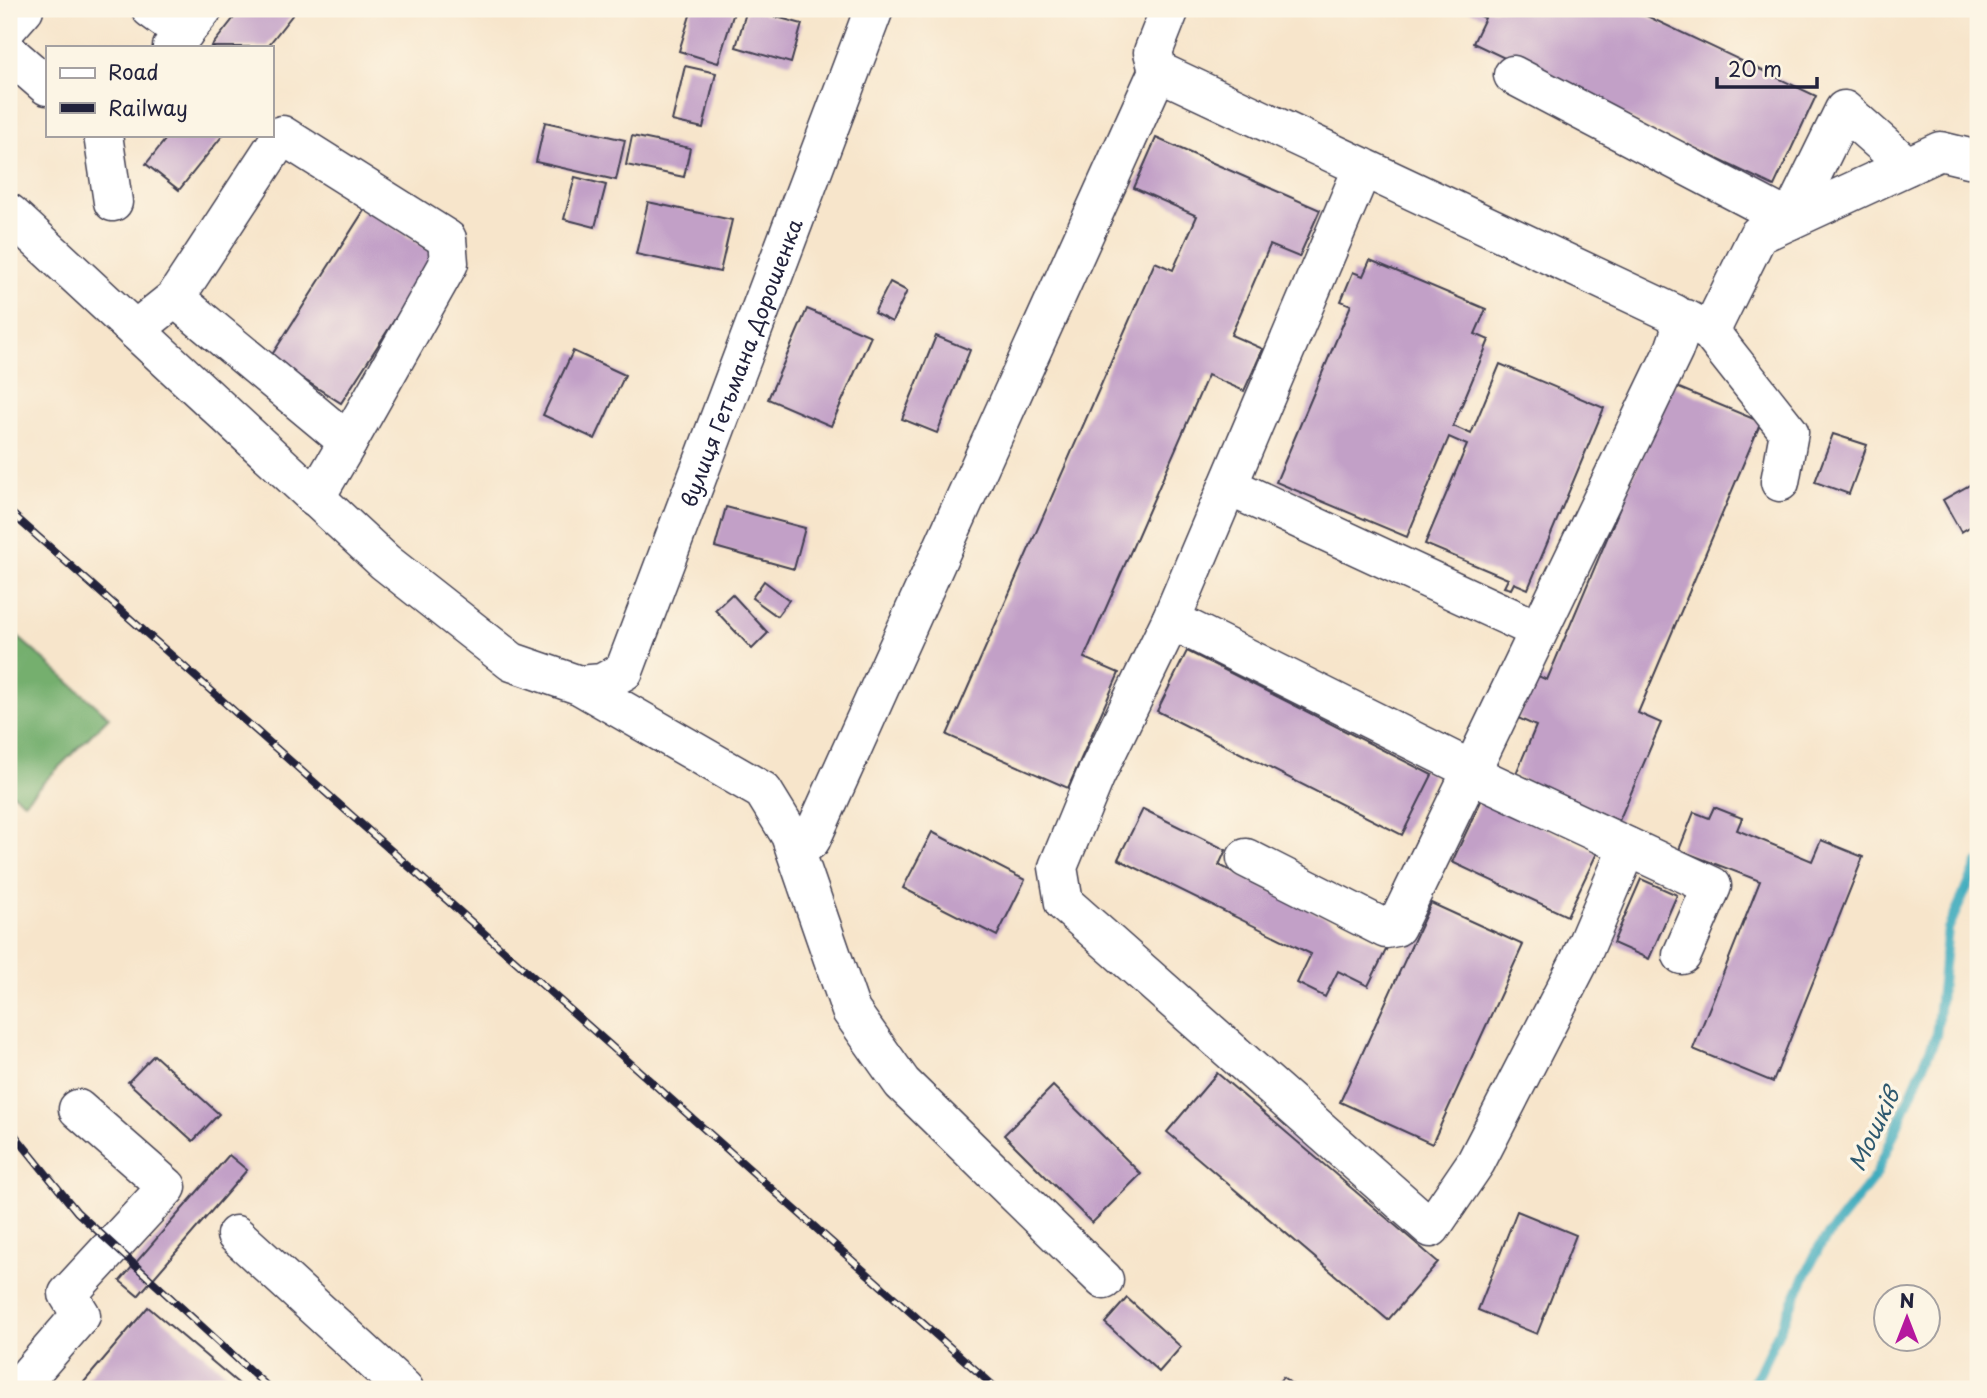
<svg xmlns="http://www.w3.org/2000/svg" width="1987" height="1398" font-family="'Playpen Sans',sans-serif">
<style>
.forest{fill:#74af6e;stroke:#4b6854;stroke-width:2}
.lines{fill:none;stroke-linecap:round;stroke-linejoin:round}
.stream{stroke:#3facbe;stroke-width:10}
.building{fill:#c2a0c7}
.minor-casing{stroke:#423f51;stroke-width:41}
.minor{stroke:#fff;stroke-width:38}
.rail-casing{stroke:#22223b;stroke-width:8}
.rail{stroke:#fcf5e5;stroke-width:5;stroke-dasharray:16;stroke-linecap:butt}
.labels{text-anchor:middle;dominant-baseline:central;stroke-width:7;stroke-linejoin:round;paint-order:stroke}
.street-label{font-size:21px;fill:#22223b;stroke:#fcf5e5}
.water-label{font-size:23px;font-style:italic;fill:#2e596f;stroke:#fcf5e5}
</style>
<rect width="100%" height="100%" fill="#fcf5e5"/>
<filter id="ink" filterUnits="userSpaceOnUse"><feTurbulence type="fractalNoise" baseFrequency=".0143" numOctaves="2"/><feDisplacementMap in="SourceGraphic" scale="14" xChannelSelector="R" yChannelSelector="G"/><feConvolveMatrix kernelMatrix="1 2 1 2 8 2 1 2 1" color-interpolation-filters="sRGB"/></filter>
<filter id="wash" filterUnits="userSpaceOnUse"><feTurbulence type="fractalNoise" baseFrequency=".00686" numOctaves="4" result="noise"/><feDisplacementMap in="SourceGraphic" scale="28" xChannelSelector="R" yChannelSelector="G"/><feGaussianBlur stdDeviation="1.57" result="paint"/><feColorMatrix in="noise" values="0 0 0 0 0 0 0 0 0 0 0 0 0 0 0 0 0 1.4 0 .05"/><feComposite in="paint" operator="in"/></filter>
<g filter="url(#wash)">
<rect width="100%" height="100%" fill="#f7e5cb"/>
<path class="forest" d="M 9,629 L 109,717 L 24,802 L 9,791 Z"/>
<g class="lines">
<path class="stream" d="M 1748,1389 L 1759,1373 L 1819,1247 L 1876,1175 L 1936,1036 L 1948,929 L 1978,863"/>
</g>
<g id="blocks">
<g class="building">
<path d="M 241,9 L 297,9 L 267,47 L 211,47 Z"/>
<path d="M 692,9 L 735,9 L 718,63 L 679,51 Z"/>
<path d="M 747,9 L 802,24 L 791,63 L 736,47 Z"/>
<path d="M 1466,9 L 1632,9 L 1816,96 L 1774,186 L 1473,43 L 1485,18 Z"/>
<path d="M 685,66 L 716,73 L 703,128 L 672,121 Z"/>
<path d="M 545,122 L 625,140 L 616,180 L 536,162 Z"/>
<path d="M 169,135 L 223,135 L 179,190 L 146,164 Z"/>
<path d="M 632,136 L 690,148 L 684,177 L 626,165 Z"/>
<path d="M 1156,138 L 1320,210 L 1299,257 L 1270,245 L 1231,335 L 1263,349 L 1244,391 L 1208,375 L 1084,658 L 1119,673 L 1068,788 L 947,735 L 1155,262 L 1173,270 L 1197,216 L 1134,188 Z"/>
<path d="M 575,177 L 606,185 L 595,227 L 564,219 Z"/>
<path d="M 648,202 L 732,220 L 720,272 L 636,254 Z"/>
<path d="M 365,209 L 436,255 L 341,403 L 270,358 Z"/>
<path d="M 1370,260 L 1486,309 L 1475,334 L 1489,340 L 1453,426 L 1471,434 L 1500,364 L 1604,408 L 1528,589 L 1514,583 L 1511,589 L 1504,587 L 1508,579 L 1425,544 L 1467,445 L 1449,437 L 1407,537 L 1276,482 L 1351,305 L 1341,301 L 1353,272 L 1363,276 Z"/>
<path d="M 890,282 L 907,291 L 892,322 L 874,313 Z"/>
<path d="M 807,309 L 871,336 L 831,426 L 768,399 Z"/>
<path d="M 936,336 L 970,350 L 937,433 L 902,419 Z"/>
<path d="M 573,351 L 625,375 L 595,439 L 543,415 Z"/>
<path d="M 1672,385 L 1761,422 L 1638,713 L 1661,723 L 1619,821 L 1515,776 L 1536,726 L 1518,718 L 1536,675 L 1547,680 Z"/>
<path d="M 1833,434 L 1867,445 L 1849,494 L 1815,482 Z"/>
<path d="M 1977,481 L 1978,522 L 1961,532 L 1943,500 Z"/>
<path d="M 726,507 L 805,528 L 794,569 L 715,547 Z"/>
<path d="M 764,581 L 789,600 L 777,616 L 752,598 Z"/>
<path d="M 732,594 L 768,633 L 752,649 L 715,610 Z"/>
<path d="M 1187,651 L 1432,775 L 1402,835 L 1157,711 Z"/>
<path d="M 1482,799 L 1597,853 L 1567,916 L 1452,862 Z"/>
<path d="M 1714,807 L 1742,818 L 1737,830 L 1812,861 L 1821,840 L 1863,857 L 1773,1082 L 1693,1049 L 1760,881 L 1679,850 L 1694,812 L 1709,818 Z"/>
<path d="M 1143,809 L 1226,850 L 1219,865 L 1387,948 L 1368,986 L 1338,971 L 1325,997 L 1297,983 L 1311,954 L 1118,859 Z"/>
<path d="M 932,832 L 1025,880 L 997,936 L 903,888 Z"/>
<path d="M 1641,879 L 1677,895 L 1649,959 L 1613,943 Z"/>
<path d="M 1431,903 L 1523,945 L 1432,1144 L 1340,1102 Z"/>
<path d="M 154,1055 L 219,1114 L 193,1141 L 128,1082 Z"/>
<path d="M 1217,1073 L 1438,1262 L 1388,1320 L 1167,1132 Z"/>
<path d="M 1053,1086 L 1141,1174 L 1092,1223 L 1004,1135 Z"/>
<path d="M 229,1155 L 247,1170 L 138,1296 L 120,1281 Z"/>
<path d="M 1517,1211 L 1576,1235 L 1537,1334 L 1478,1310 Z"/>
<path d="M 1127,1298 L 1181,1347 L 1159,1372 L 1105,1323 Z"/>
<path d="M 148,1307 L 245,1389 L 78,1389 Z"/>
<path d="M 1283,1377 L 1298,1389 L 1273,1389 Z"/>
</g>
</g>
</g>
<g filter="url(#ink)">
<use href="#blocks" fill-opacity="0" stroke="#423f51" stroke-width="2"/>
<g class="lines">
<g class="minor-casing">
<g id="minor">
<path d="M 151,9 L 184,33"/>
<path d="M 1170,9 L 1153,52 L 1158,71 L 1675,314 L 1681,330 L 1674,350 L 1472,770 L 1171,620 L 1363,167"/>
<path d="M 9,26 L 24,9"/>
<path d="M 172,47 L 203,9"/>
<path d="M 9,53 L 47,86"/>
<path d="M 1513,75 L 1790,220 L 1844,110 L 1907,166"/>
<path d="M 103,135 L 113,202"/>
<path d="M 9,213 L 385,562 L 512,662 L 579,685 L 763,791 L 790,835 L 851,1011 L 902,1083 L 1104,1280"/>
<path d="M 1686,319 L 1710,332 L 1789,432 L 1780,482"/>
<path d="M 135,330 L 175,298 L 348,442 L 449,263 L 447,239 L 282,135 L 175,298"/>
<path d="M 1710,332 L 1758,235 L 1940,151 L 1969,158"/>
<path d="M 1228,486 L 1538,630"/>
<path d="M 315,498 L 348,442"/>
<path d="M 1171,620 L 1095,777 L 1058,867 L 1064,903 L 1431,1228 L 1476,1162 L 1578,964 L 1628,847"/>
<path id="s1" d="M 579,685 L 602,683 L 624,671 L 874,9"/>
<path d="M 1470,773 L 1712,886 L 1682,955"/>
<path d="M 796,851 L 811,840 L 1158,71"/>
<path d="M 1246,858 L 1386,929 L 1396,927 L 1472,770"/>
<path d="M 236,1235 L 404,1389"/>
<path d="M 17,1389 L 81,1315 L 68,1294 L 167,1187 L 78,1109"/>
</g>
</g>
<use href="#minor" class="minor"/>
<g class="rail-casing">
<g id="rail">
<path d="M 9,511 L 997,1389"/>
<path d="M 9,1128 L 77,1212 L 270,1389"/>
</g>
</g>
<use href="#rail" class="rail"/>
</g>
</g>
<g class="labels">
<g class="street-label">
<text stroke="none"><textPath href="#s1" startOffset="378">вулиця Гетьмана Дорошенка</textPath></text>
</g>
<g class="water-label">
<text transform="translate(1873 1129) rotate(-65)">Мошків</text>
</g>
</g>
<rect width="1987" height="1398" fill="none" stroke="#fcf5e5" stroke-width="35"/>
<rect x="46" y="46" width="228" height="91" fill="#fcf5e5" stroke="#a5a1a1" stroke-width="2"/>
<rect x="60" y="68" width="35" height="10" fill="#ffffff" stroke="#a5a1a1" stroke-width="2"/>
<text x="108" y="80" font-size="21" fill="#22223b">Road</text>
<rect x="60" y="103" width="35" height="10" fill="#22223b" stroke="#a5a1a1" stroke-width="2"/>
<text x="108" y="116" font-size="21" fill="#22223b">Railway</text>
<g transform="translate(1907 1318)"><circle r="33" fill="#fcf5e5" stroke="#a5a1a1" stroke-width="2"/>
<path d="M0-5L12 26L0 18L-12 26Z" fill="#b5179e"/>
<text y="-10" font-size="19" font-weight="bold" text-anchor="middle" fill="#22223b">N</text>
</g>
<path d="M1717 77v10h100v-10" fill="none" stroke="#22223b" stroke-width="3.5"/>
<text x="1728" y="77" font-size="21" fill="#22223b" stroke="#fcf5e5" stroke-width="5" paint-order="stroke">20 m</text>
</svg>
